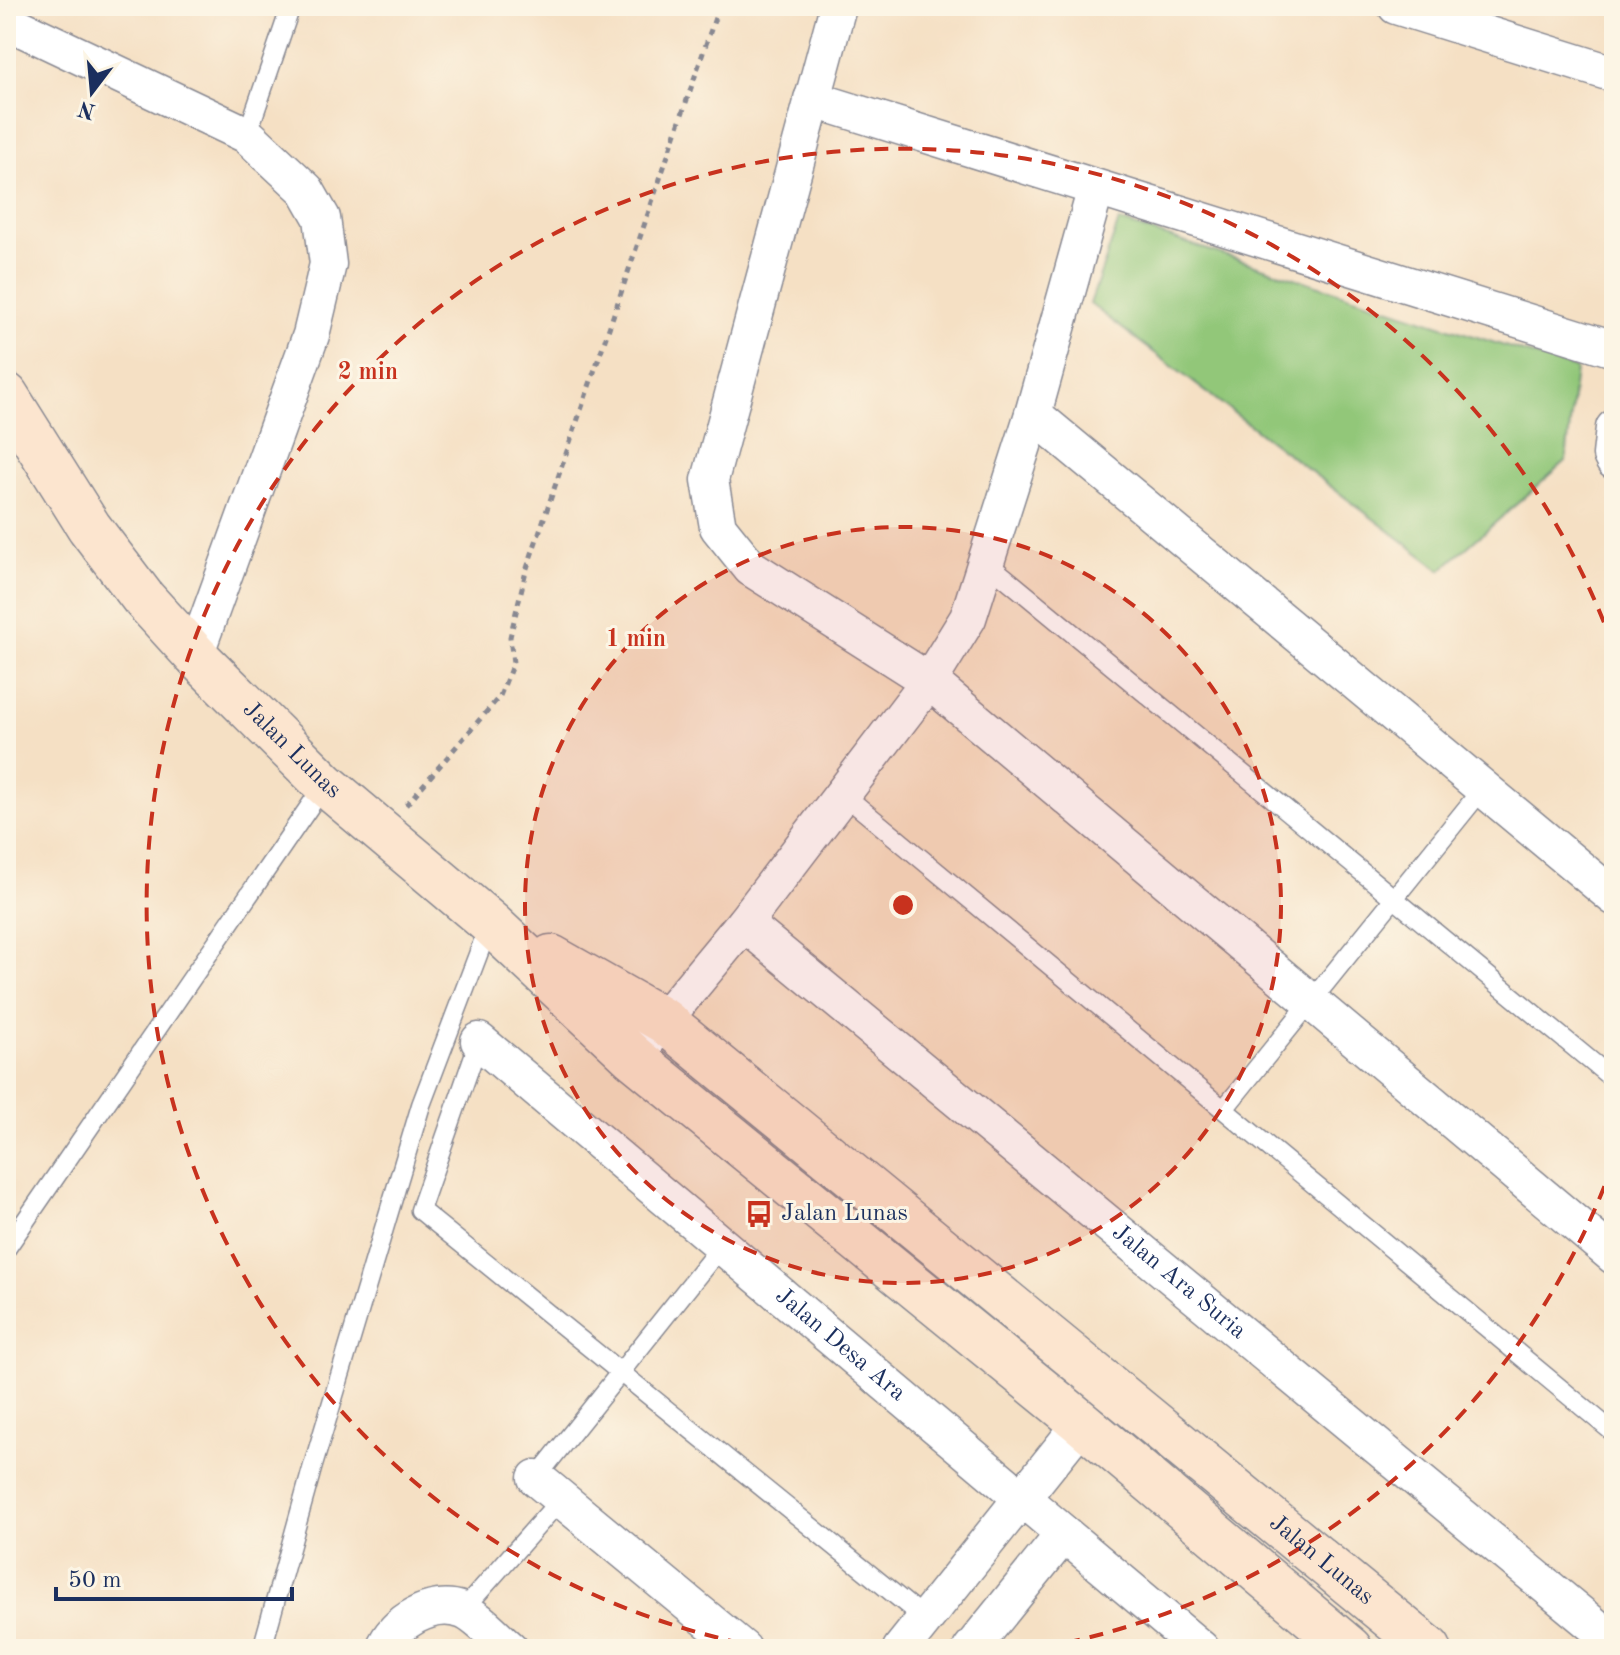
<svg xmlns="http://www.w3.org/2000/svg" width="1620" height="1655" font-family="'Old Standard TT',serif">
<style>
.green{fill:#92c779;stroke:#567b6c;stroke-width:2}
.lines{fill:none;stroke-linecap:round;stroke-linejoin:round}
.lane-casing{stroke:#888891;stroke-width:21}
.street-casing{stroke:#888891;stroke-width:39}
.secondary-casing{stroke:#888891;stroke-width:47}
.path{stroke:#888891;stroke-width:5;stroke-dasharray:6 6;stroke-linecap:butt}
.lane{stroke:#fff;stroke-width:18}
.street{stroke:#fff;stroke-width:36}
.secondary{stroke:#fce5cf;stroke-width:44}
.ring{fill:none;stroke:#c8321e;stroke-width:4;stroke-dasharray:14 10}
.labels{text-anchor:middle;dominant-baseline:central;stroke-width:6;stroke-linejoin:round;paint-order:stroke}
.street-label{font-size:24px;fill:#1b2f5e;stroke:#fcf5e5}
.poi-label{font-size:24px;fill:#1b2f5e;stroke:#fcf5e5;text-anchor:start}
.centre{fill:#c8321e;stroke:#fcf5e5;stroke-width:4}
.ring-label{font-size:24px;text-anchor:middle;font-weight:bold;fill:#c8321e;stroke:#fcf5e5;stroke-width:6;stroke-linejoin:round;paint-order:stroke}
</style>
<rect width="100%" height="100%" fill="#fcf5e5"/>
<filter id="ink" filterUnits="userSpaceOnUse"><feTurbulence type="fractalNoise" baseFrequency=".0125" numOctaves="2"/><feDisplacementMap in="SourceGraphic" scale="16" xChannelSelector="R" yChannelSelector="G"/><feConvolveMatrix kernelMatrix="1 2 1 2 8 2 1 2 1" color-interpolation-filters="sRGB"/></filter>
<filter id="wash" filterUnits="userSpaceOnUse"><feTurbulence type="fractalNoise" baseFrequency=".006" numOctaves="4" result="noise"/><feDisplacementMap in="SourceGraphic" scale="32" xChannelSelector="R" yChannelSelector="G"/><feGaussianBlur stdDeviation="1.8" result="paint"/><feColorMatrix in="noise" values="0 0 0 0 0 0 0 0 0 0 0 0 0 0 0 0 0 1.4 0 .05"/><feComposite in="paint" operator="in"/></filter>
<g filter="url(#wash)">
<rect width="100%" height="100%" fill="#f5e0c4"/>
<path class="green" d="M 1119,221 L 1576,369 L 1566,461 L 1441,570 L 1090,304 Z"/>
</g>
<g filter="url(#ink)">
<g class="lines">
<g class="lane-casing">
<g id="lane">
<path d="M 247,135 L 291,6"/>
<path d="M 985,561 L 1614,1080"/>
<path d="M 843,794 L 1614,1433"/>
<path d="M 479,1041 L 420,1210 L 925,1619"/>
<path d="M 1224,1109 L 1483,788"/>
<path d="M 6,1249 L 325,784"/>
<path d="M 536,1478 L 722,1245"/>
<path d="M 463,1610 L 561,1499"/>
<path d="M 262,1649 L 312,1469 L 421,1105 L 490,923"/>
</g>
</g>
<g class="street-casing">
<g id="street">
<path d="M 838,6 L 710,480 L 718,527 L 751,568 L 929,681 L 1614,1256"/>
<path d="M 1396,6 L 1614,74"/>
<path d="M 6,21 L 247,135 L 306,190 L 322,218 L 328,264 L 311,335 L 195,655"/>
<path d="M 812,99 L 1614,349"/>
<path d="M 1033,414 L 1614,897"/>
<path d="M 1614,428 L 1611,455 L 1614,461"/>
<path id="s1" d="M 744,923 L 1614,1642"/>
<path d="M 648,1039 L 744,923 L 929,681 L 968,618 L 1033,414 L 1096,188"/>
<path id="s2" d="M 479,1041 L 1201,1649"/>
<path d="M 536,1478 L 743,1649"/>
<path d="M 384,1649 C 394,1622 432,1600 461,1610 C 475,1614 498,1639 510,1649"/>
<path d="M 901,1649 L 1082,1423"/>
<path d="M 971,1649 L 1064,1534"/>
</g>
</g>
<g class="secondary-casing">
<g id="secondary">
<path id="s3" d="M 6,395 L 89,527 L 143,598 L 195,655 L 325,784 L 490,923 L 633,1057 L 1082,1423 L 1350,1649"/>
<path id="s4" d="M 551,957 L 664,1021 L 1429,1649"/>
</g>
</g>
<path class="path" d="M 406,805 L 500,696 L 513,663 L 510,637 L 526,571 L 719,6"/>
<use href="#lane" class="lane"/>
<use href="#street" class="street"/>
<use href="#secondary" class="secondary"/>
</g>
</g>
<circle cx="903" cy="905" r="378" fill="#c8321e" fill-opacity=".12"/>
<g class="ring">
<circle cx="903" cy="905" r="378"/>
<path d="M1613 1164A756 756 0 0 1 1041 1648M765 1648A756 756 0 1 1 1613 646"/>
</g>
<defs>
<g id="bus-bare" transform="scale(2.16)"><path d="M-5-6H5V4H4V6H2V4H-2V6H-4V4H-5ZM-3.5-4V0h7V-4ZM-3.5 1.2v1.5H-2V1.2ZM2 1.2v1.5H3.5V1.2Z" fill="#c8321e" stroke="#fcf5e5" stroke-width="2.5" paint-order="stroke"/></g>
</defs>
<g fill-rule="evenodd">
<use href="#bus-bare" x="759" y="1214"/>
</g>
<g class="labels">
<g class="street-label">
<text stroke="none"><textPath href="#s3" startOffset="458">Jalan Lunas</textPath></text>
<text stroke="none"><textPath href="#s1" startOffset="564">Jalan Ara Suria</textPath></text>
<text stroke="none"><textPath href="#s2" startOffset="472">Jalan Desa Ara</textPath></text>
<text stroke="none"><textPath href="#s4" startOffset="980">Jalan Lunas</textPath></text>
</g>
<g class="poi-label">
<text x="781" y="1214">Jalan Lunas</text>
</g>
</g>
<circle cx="903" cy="905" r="12" class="centre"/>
<g class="ring-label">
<text x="368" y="379">2 min</text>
<text x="636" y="646">1 min</text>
</g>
<rect width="1620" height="1655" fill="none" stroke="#fcf5e5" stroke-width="32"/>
<g transform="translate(92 92) rotate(196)" stroke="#fcf5e5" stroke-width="6" paint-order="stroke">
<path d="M0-6L14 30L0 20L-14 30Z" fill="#1b2f5e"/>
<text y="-12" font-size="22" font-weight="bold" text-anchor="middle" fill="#1b2f5e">N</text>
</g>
<path d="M56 1587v12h236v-12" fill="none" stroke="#1b2f5e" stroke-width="4"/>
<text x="68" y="1587" font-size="24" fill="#1b2f5e" stroke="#fcf5e5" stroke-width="6" paint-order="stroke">50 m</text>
</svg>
